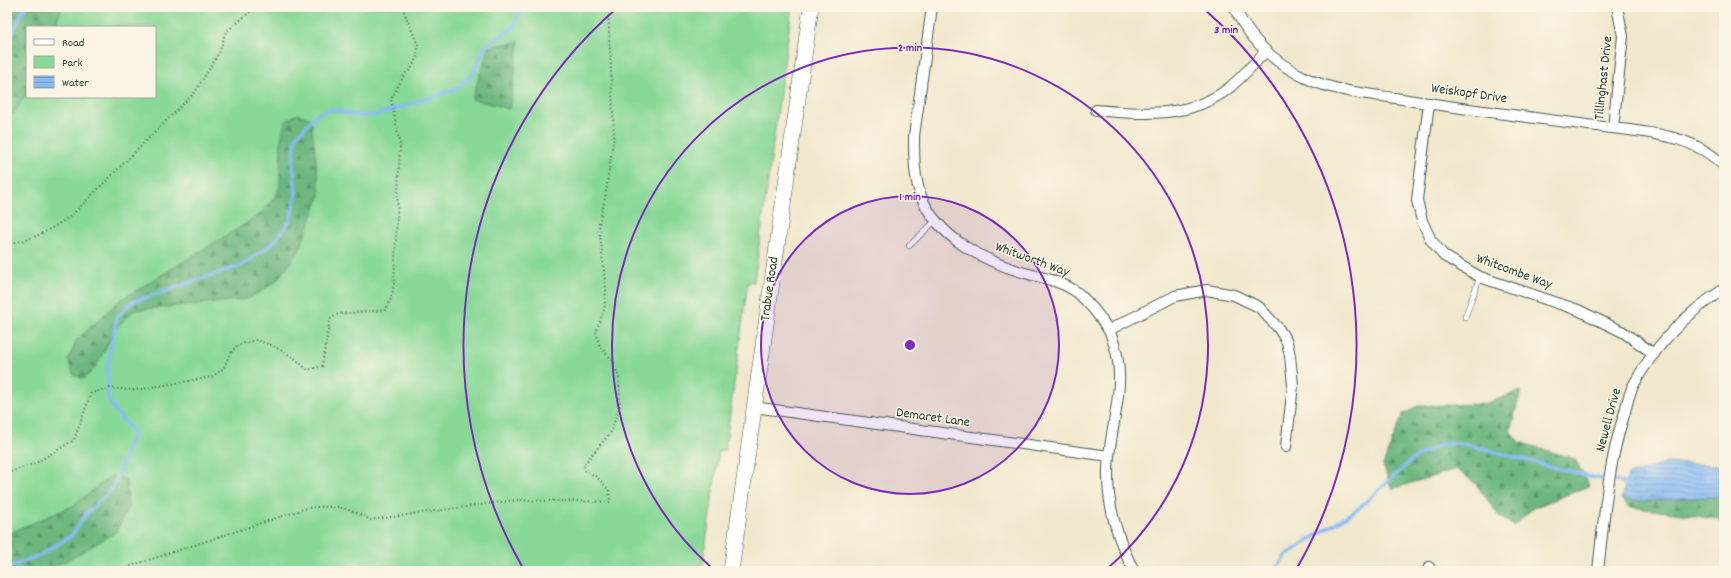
<svg xmlns="http://www.w3.org/2000/svg" width="1731" height="578" font-family="Dekko,sans-serif">
<style>
.green{fill:#88d897;stroke:#548a66;fill-rule:evenodd}
.forest{fill:url(#forest-firs);stroke:#467a5a}
.water{fill:url(#water-rules);stroke:#547c94}
.lines{fill:none;stroke-linecap:round;stroke-linejoin:round}
.stream{stroke:#88bbf5;stroke-width:3.5}
.lane-casing{stroke:#3e574b;stroke-width:6}
.street-casing{stroke:#3e574b;stroke-width:12}
.secondary-casing{stroke:#3e574b;stroke-width:16}
.path{stroke:#3e574b;stroke-width:2;stroke-dasharray:1 3;stroke-linecap:butt}
.lane{stroke:#fff;stroke-width:5}
.street{stroke:#fff;stroke-width:10}
.secondary{stroke:#fff;stroke-width:15}
.ring{fill:none;stroke:#7b2cbf;stroke-width:2}
.labels{text-anchor:middle;dominant-baseline:central;stroke-width:3;stroke-linejoin:round;paint-order:stroke}
.street-label{font-size:14px;fill:#1f3d34;stroke:#fcf5e5}
.centre{fill:#7b2cbf;stroke:#fcf5e5;stroke-width:2}
.ring-label{font-size:12px;text-anchor:middle;font-weight:bold;fill:#7b2cbf;stroke:#fcf5e5;stroke-width:3;stroke-linejoin:round;paint-order:stroke}
</style>
<defs>
<pattern id="forest-firs" width="22" height="20" patternUnits="userSpaceOnUse"><rect width="22" height="20" fill="#6eb880"/><path d="M5 1l3.5 6h-7zM16 11l3.5 6h-7z" fill="#5a976a"/></pattern>
<pattern id="water-rules" width="6" height="5" patternUnits="userSpaceOnUse"><rect width="6" height="5" fill="#88bbf5"/><path d="M0 2.5h6" fill="none" stroke="#6f99c7"/></pattern>
</defs>
<rect width="100%" height="100%" fill="#fcf5e5"/>
<filter id="ink" filterUnits="userSpaceOnUse"><feTurbulence type="fractalNoise" baseFrequency=".025" numOctaves="2"/><feDisplacementMap in="SourceGraphic" scale="8" xChannelSelector="R" yChannelSelector="G"/><feConvolveMatrix kernelMatrix="1 2 1 2 8 2 1 2 1" color-interpolation-filters="sRGB"/></filter>
<filter id="wash" filterUnits="userSpaceOnUse"><feTurbulence type="fractalNoise" baseFrequency=".012" numOctaves="4" result="noise"/><feDisplacementMap in="SourceGraphic" scale="16" xChannelSelector="R" yChannelSelector="G"/><feGaussianBlur stdDeviation="0.9" result="paint"/><feColorMatrix in="noise" values="0 0 0 0 0 0 0 0 0 0 0 0 0 0 0 0 0 1.4 0 .05"/><feComposite in="paint" operator="in"/></filter>
<g filter="url(#wash)">
<rect width="100%" height="100%" fill="#f1e8cd"/>
<path class="green" d="M 7,7 L 792,7 L 754,282 L 748,282 L 725,450 L 719,450 L 702,571 L 7,571 ZM 27,27 L 155,27 L 155,97 L 27,97 Z"/>
<g class="forest">
<path d="M 7,7 L 62,7 L 54,27 L 27,27 L 27,93 L 7,123 Z"/>
<path d="M 519,42 L 509,109 L 472,99 L 489,47 Z"/>
<path d="M 297,114 L 311,119 L 320,195 L 299,251 L 275,282 L 248,299 L 134,310 L 115,329 L 95,368 L 84,379 L 74,375 L 68,360 L 77,340 L 119,301 L 260,215 L 275,197 L 280,186 L 281,141 L 285,122 Z"/>
<path d="M 1521,391 L 1510,431 L 1519,442 L 1575,459 L 1589,486 L 1533,508 L 1514,526 L 1499,516 L 1475,483 L 1456,469 L 1392,489 L 1383,465 L 1403,414 L 1418,406 L 1484,404 Z"/>
<path d="M 111,476 L 126,479 L 128,506 L 116,532 L 68,560 L 42,571 L 7,571 L 7,534 L 73,506 Z"/>
<path d="M 1724,496 L 1724,523 L 1718,519 L 1630,507 L 1621,499 L 1645,501 Z"/>
</g>
<path class="water" d="M 1667,463 L 1724,465 L 1724,496 L 1645,501 L 1621,499 L 1628,475 Z"/>
<g class="lines">
<g class="stream">
<path d="M 7,44 L 25,7"/>
<path d="M 7,568 L 40,555 L 71,536 L 88,512 L 113,488 L 133,434 L 130,427 L 115,411 L 108,399 L 107,367 L 117,317 L 132,302 L 243,265 L 274,242 L 290,221 L 296,195 L 293,161 L 296,137 L 317,114 L 329,109 L 360,116 L 377,115 L 453,90 L 461,86 L 474,72 L 485,47 L 513,28 L 521,10 L 519,7"/>
<path d="M 1274,571 L 1286,555 L 1359,508 L 1413,459 L 1441,444 L 1465,444 L 1591,477 L 1629,484"/>
</g>
</g>
</g>
<g filter="url(#ink)">
<g class="lines">
<g class="lane-casing">
<g id="lane">
<path d="M 909,246 L 936,220"/>
<path d="M 1465,317 L 1480,277"/>
</g>
</g>
<g class="street-casing">
<g id="street">
<path d="M 932,7 L 914,136 C 914,156 914,178 921,196 C 938,238 984,261 1025,273 C 1043,278 1062,281 1078,293 C 1089,303 1099,315 1107,328 C 1111,332 1112,339 1114,344 C 1128,386 1109,427 1108,470 C 1107,506 1117,539 1134,571"/>
<path d="M 1234,7 C 1249,38 1274,63 1306,78 C 1335,92 1370,94 1402,99 C 1469,110 1536,118 1603,127 C 1645,132 1693,134 1724,166"/>
<path d="M 1429,103 L 1417,200 L 1422,221 L 1431,240 L 1444,256 L 1480,277 L 1578,310 L 1623,332 L 1654,354"/>
<path d="M 1096,110 C 1141,114 1190,119 1229,88 C 1242,77 1254,64 1266,51"/>
<path d="M 1613,128 L 1623,36 L 1617,7"/>
<path d="M 1109,330 L 1175,296 L 1207,290 L 1234,295 L 1259,307 L 1279,329 L 1287,342 L 1290,356 L 1293,385 L 1286,447"/>
<path d="M 753,407 L 1109,456"/>
<path d="M 1428,571 L 1429,567"/>
<path d="M 1598,571 C 1604,518 1608,463 1625,412 C 1627,403 1629,394 1633,386 C 1655,345 1685,314 1724,289"/>
</g>
</g>
<g class="secondary-casing">
<path id="secondary" d="M 731,571 L 811,7"/>
</g>
<g class="path">
<path d="M 7,243 C 31,242 51,229 71,216 L 195,92 L 219,53 L 226,32 L 250,12 L 274,7"/>
<path d="M 7,473 L 36,463 L 74,440 L 91,393 L 108,388 L 135,390 L 212,377 L 224,368 L 229,355 L 238,345 L 256,340 L 271,345 L 293,357 L 308,370 L 322,366 L 330,319 L 338,314 L 385,310 L 391,299 L 394,284 L 400,145 L 391,99 L 404,75 L 411,69 L 417,57 L 418,45 L 402,7"/>
<path d="M 115,571 L 307,508 C 334,505 346,506 370,520 L 515,500 L 610,502 L 609,490 L 597,477 L 585,471 L 584,464 L 611,432 L 620,405 L 619,378 L 613,361 L 600,347 L 596,332 L 604,310 L 606,290 L 599,224 L 605,198 L 614,135 L 608,7"/>
</g>
<use href="#lane" class="lane"/>
<use href="#street" class="street"/>
<use href="#secondary" class="secondary"/>
</g>
</g>
<circle cx="910" cy="345" r="149" fill="#7b2cbf" fill-opacity=".12"/>
<g class="ring">
<circle cx="910" cy="345" r="149"/>
<path d="M714 570A298 298 0 1 1 1106 570"/>
<path d="M523 568A447 447 0 0 1 617 8M1203 8A447 447 0 0 1 1297 568"/>
</g>
<g class="labels">
<g class="street-label">
<text transform="translate(1604 78) rotate(-84)">Tillinghast Drive</text>
<text transform="translate(1469 94) rotate(8)">Weiskopf Drive</text>
<text transform="translate(1032 260) rotate(20)">Whitworth Way</text>
<text transform="translate(1514 272) rotate(20)">Whitcombe Way</text>
<text transform="translate(770 289) rotate(-82)">Trabue Road</text>
<text transform="translate(933 418) rotate(8)">Demaret Lane</text>
<text transform="translate(1609 420) rotate(-75)">Newell Drive</text>
</g>
</g>
<circle cx="910" cy="345" r="6" class="centre"/>
<g class="ring-label">
<text x="1226" y="33">3 min</text>
<text x="910" y="51">2 min</text>
<text x="910" y="200">1 min</text>
</g>
<rect width="1731" height="578" fill="none" stroke="#fcf5e5" stroke-width="24"/>
<rect x="26" y="26" width="130" height="72" fill="#fcf5e5" stroke="#a4ab9e"/>
<rect x="34" y="39" width="20" height="6" fill="#ffffff" stroke="#a4ab9e"/>
<text x="62" y="46" font-size="12" fill="#1f3d34">Road</text>
<rect x="34" y="56" width="20" height="12" fill="#88d897" stroke="#a4ab9e"/>
<text x="62" y="66" font-size="12" fill="#1f3d34">Park</text>
<rect x="34" y="76" width="20" height="12" fill="url(#water-rules)" stroke="#a4ab9e"/>
<text x="62" y="86" font-size="12" fill="#1f3d34">Water</text>
</svg>
